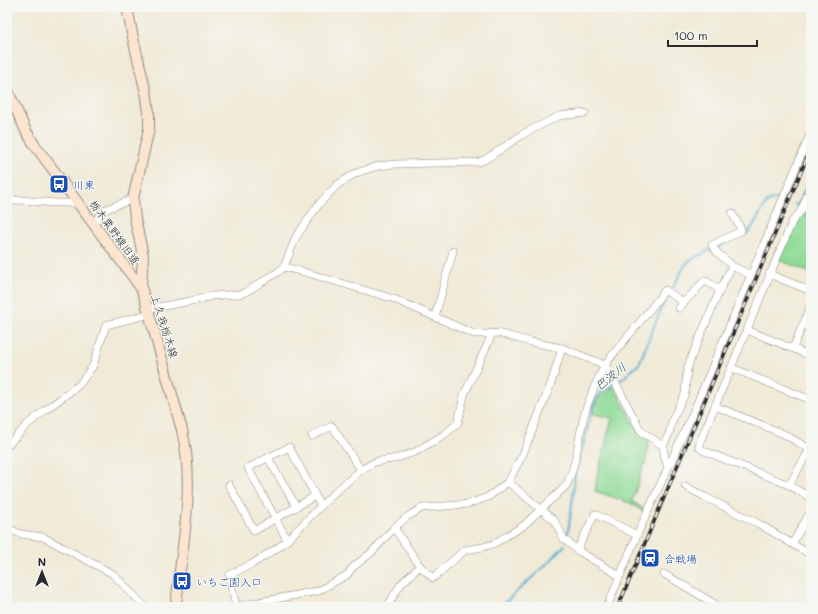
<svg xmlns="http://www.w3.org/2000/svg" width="818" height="614" font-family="Mali,'Klee One',sans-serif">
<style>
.green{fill:#8fdb97;stroke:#5d8361}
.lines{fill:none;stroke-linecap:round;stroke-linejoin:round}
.stream{stroke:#55add2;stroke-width:2}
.street-casing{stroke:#8e8a81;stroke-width:8}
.secondary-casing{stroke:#8e8a81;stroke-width:12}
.street{stroke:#fff;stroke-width:7}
.secondary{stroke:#fce5d0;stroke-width:10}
.rail-casing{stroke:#2b2b2b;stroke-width:3.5}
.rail{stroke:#f6f6f2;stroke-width:2;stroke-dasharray:6;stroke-linecap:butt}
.labels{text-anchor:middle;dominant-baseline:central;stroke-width:3;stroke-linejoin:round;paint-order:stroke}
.transit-label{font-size:11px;fill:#164399;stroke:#f6f6f2;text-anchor:start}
.street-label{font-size:11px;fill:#2b2b2b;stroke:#f6f6f2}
.water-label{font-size:12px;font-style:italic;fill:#3a5865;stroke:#f6f6f2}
</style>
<rect width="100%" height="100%" fill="#f6f6f2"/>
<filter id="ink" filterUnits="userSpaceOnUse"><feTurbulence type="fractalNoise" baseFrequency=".025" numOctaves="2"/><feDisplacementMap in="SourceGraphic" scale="8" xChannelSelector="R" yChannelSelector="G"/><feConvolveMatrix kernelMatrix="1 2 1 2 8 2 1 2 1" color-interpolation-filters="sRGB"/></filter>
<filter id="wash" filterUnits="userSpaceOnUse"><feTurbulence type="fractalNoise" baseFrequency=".012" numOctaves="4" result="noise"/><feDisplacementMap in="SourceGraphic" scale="16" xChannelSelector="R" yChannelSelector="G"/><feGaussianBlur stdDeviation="0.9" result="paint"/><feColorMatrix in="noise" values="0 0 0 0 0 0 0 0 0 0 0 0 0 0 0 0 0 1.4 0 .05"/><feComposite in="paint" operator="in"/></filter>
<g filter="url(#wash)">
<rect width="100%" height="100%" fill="#f0ead7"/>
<g class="green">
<path d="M 802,213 L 811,216 L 811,273 L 779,260 L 794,224 Z"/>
<path d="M 614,387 L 641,436 L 649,440 L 646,460 L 632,501 L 644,509 L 644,512 L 630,503 L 595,491 L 597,476 L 612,418 L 593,414 C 597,396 599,396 614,387 Z"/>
</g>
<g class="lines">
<g class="stream">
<path d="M 795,204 L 797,205 L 799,204 L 811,175"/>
<path d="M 716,248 L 749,232 L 767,202 L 772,200 L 779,199"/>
<path d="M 671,291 L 685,265 L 690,260 L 710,250"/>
<path d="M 567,538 L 573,497 L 575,474 L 595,400 L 601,392 L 621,380 L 639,364 L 661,309 L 669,295"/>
<path d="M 500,607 L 549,562 L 565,545"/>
</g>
</g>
</g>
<g filter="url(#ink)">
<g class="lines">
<g class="street-casing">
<g id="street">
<path d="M 811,186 L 801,211 L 792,222 L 700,442 L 699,447 L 702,450 L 789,485 L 811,498"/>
<path d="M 7,201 L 20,200 L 56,203 L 78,203"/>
<path d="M 732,213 L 741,229 L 741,231 L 712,245 C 718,257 724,256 732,266"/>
<path d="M 94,223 L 104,210 L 133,199"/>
<path d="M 284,267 L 304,272 L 394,299 L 474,334 L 486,334 L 498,333 L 531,342 L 562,348 L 600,363 L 608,369 L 641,431 L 663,446"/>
<path d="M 769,274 L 811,291"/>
<path d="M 679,308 L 704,281 L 706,281 L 720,290"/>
<path d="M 148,309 L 196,300 L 212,296 L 240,294 L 246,292 L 278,272 L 284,267 L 296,237 L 319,204 L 337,185 L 356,173 L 378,166 L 396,164 L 479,162 L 486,159 L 525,133 L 559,116 L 585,113"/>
<path d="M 435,317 L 453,251"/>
<path d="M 747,330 L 811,356"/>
<path d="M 793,348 L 811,305"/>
<path d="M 732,368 L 811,400"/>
<path d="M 715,406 L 784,434 L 811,450"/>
<path d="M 312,436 L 332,426 L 361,470"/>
<path d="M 7,446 L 28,424 L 44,411 L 79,385 L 93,366 L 106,325 L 150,314"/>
<path d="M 268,458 L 296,506"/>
<path d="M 668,467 L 665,459 L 663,446 L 669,434 L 673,418 L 685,394 L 687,370 L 691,358 L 720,290 L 732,266 L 751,275"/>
<path d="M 508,482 L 554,520 L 564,539 L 577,550 L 620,576"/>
<path d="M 229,485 L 254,531 L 315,496"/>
<path d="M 789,485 L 810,449"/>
<path d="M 685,486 L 705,497 L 759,524 L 811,555"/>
<path d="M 7,528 L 21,534 L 43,537 L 113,574 L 145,607"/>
<path d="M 394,528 L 420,566 L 433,578 L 465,550 L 483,547 L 493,544 L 523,526 L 566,486 C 579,461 578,429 588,403 C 593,390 598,376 606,364 C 616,349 628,337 639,323 C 648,312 657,301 665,290 L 683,302"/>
<path d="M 288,540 L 285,536 L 248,468 L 289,447 L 321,506"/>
<path d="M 792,544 L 811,511"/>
<path d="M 577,550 L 595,514 L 637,535"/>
<path d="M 664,574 L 720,607"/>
<path d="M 236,606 L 229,575 L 252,564 L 282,545 L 335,492 L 361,470 L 375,462 L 397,458 L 415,452 L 445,434 L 458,423 L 464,395 L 490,339 L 491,333"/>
<path d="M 231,607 L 318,591 L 347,575 L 353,567 L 371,553 L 394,528 L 407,517 L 422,508 L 468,504 L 488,497 L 508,482 L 523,454 L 552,381 L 562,348"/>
<path d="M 385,607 L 388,605 L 401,584 L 420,566"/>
<path d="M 607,607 L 637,535 L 692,415 L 811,132"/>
</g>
</g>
<g class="secondary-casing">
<g id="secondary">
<path d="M 127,7 L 133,38 L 147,97 L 149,113 L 149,129 L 133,199 L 135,219 L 143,255 L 141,288"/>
<path d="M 7,89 L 26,131 L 34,144 L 133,277 L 141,288 L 145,299 L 182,430 C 196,488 181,548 176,607"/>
</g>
</g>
<use href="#street" class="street"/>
<use href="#secondary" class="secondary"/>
<g class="rail-casing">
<path id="rail" d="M 618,607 L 811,148"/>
</g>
<use href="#rail" class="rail"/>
</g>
</g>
<defs>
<g id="bus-square" transform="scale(1)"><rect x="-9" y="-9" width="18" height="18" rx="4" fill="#1a4fb4" stroke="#f6f6f2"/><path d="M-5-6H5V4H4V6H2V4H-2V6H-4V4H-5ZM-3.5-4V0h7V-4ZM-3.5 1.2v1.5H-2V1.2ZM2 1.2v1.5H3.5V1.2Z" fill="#fff"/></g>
<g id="station-square" transform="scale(1)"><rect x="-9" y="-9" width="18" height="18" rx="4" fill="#1a4fb4" stroke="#f6f6f2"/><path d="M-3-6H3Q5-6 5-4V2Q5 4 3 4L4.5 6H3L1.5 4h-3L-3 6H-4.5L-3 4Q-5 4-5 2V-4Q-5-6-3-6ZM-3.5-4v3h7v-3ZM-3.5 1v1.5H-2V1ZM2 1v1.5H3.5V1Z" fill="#fff"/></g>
</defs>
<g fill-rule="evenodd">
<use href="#bus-square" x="59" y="184"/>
<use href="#station-square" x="650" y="558"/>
<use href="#bus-square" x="182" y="581"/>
</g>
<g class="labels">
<g class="transit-label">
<text x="73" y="184">川東</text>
<text x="664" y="558">合戦場</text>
<text x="196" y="581">いちご園入口</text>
</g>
<g class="street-label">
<text transform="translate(115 232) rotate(54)">栃木粟野線旧道</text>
<text transform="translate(165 326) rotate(73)">上久我栃木線</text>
</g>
<g class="water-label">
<text transform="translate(610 376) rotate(-38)">巴波川</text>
</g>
</g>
<rect width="818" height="614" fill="none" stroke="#f6f6f2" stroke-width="24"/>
<g transform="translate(42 572)" stroke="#f6f6f2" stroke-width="3" paint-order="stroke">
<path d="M0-3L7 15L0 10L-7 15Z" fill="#2b2b2b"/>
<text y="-6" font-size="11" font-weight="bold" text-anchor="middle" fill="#2b2b2b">N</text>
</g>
<path d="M668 40v6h89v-6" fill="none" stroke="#2b2b2b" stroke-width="2"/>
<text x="674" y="40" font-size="12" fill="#2b2b2b" stroke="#f6f6f2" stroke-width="3" paint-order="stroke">100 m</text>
</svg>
